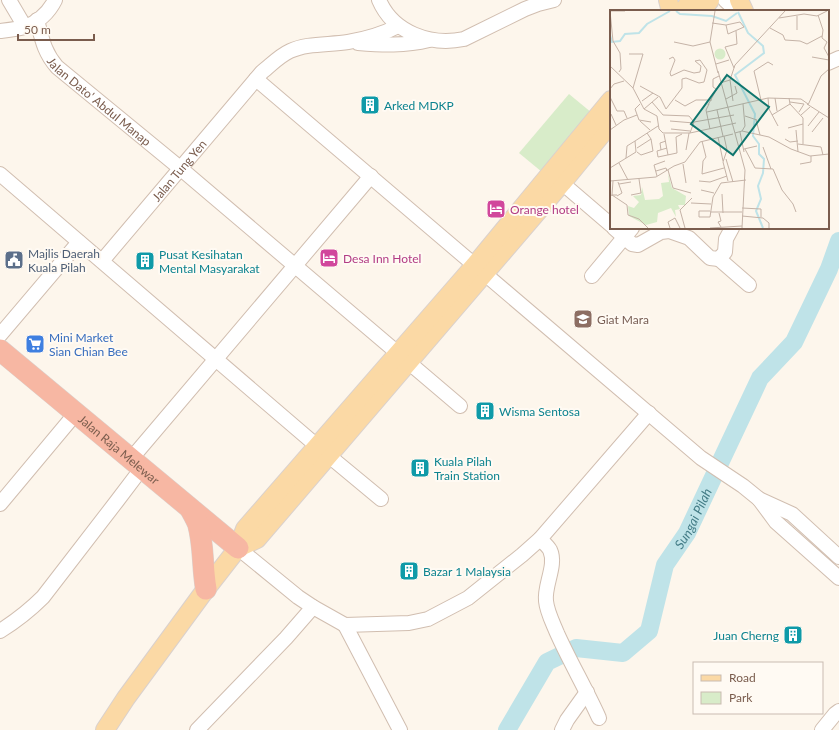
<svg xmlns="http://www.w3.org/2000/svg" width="839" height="730" font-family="Lato,sans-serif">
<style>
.green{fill:#d8ecc9}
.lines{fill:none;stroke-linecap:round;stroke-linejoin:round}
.river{stroke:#bfe3e8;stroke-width:18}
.minor-casing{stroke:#d1beb0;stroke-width:16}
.major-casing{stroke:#dad1cd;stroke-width:20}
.highway-casing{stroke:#dad1cd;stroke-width:22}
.minor{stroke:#fff;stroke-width:14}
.major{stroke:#fbd9a5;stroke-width:18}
.highway{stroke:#f7b7a3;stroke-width:21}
.labels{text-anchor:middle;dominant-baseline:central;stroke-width:4;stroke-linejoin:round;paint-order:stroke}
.street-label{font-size:12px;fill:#7a5c4d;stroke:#fffaf3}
.culture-label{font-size:12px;fill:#0d838f;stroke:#fffaf3;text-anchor:start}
.hotel-label{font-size:12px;fill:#b23c85;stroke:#fffaf3;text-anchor:start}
.service-label{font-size:12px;fill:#4e5e75;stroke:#fffaf3;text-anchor:start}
.education-label{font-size:12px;fill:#785e54;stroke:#fffaf3;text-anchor:start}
.shop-label{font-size:12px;fill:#366cbe;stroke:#fffaf3;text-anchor:start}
.water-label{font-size:13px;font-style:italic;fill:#437c86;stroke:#fffaf3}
.inset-river{fill:none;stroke:#bfe3e8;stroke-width:2}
.inset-road{fill:none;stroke:#c5b3a7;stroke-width:1}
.view{fill:#0f766e;fill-opacity:0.15;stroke:#0f766e;stroke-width:2}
.inset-edge{fill:none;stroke:#7a5c4d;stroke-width:2}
</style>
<rect width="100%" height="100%" fill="#fdf6ec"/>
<path class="green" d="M 569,94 L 592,113 L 542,172 L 519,153 Z"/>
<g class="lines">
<path class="river" id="s1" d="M 507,730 L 547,662 L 576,648 L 623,653 L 649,631 L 665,565 L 687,533 L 760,378 L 794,342 L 829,269 L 839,241"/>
<g class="minor-casing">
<g id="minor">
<path d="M 9,0 L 25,27"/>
<path d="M 379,0 C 393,33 431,46 464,39 L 525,9 L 538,4 L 554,0"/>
<path d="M 725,0 L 737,11"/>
<path id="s2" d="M 37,20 C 42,39 44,52 57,67 L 180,168 L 460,406"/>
<path d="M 0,31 C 8,30 17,29 25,27 C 38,22 49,12 55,0"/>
<path d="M 358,43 C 382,45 405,46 429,40"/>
<path d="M 828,63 L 839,58"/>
<path d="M 256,79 L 701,458 L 743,486 L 759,499 L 792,514 L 839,557"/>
<path d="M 0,174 L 317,446 L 381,499"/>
<path d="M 562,183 L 611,225"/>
<path d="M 614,228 L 632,244 L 638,245 L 661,232 L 669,231 L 689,238 L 710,258 L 719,259 L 725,252 L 726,239 L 732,228"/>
<path d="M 719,259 L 749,285"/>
<path id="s3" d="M 102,261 L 262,72 C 271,65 279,56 290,51 C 307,43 329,45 348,42 C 365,39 383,34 398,26"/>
<path d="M 592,276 L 632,228"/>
<path d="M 0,335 L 79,242"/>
<path d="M 131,459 L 371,176"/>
<path d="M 759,499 L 776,522 L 839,578"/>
<path d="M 0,504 L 76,413"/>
<path d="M 540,539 C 543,542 548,546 550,550 C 557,565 544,585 546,601 C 547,612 553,623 557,633 C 570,662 586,689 599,718"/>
<path d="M 238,548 L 298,597 L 313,607 L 345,625 L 409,623 L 428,619 L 468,598 L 522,555 L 540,539 L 649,413"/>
<path d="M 345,625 L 400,730"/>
<path d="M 0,631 C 16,621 30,610 43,597 L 117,501 L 142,468"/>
<path d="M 197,730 L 286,638 L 313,607"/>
<path d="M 562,730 L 567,720 L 587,692"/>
<path d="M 822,730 L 835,714 L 839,711"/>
</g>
</g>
<g class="major-casing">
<g id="major">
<path d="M 668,0 L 670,8 L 670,11"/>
<path d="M 739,0 L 744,11"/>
<path d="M 683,11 L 691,0"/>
<path d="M 702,11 L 710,0"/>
<path d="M 238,548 L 257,539 L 562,183 L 611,123"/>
<path d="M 105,730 L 126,698 L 206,589 L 238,548 L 245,529 L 475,265 L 611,100"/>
</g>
</g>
<g class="highway-casing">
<g id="highway">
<path id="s4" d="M 0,350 L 238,548"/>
<path d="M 191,510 C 193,514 196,519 198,524 C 204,545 202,567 206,589"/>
</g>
</g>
<use href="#minor" class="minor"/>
<use href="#major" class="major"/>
<use href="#highway" class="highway"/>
</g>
<defs>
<g id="building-square" transform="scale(1)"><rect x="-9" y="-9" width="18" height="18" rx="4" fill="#0f9aa8" stroke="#fffaf3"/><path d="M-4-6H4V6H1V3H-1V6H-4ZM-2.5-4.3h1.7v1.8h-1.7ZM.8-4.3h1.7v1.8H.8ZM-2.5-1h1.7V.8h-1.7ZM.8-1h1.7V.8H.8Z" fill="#fff"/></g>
<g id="hotel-square" transform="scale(1)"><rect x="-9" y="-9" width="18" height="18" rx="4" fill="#d1479c" stroke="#fffaf3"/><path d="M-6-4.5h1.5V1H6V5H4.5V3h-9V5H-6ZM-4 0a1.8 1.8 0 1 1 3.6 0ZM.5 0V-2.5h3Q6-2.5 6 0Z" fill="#fff"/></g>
<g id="civic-square" transform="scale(1)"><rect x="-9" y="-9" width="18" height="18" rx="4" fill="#5c6f8a" stroke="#fffaf3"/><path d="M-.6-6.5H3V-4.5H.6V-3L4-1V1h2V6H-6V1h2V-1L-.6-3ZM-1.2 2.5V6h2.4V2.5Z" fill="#fff"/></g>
<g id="university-square" transform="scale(1)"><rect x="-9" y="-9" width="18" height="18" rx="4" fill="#8d6e63" stroke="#fffaf3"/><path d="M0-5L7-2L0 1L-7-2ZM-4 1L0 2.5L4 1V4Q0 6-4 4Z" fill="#fff"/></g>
<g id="supermarket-square" transform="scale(1)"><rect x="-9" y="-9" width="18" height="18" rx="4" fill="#3f7fe0" stroke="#fffaf3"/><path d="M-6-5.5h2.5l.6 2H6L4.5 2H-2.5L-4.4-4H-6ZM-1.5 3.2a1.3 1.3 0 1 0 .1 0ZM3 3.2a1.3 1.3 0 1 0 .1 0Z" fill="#fff"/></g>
</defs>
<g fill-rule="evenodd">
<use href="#building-square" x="370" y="105"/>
<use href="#hotel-square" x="496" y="209"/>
<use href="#hotel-square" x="329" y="258"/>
<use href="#civic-square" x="14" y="260"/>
<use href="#building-square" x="145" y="261"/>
<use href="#university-square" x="583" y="319"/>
<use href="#supermarket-square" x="35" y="344"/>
<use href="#building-square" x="485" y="411"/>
<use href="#building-square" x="420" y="468"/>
<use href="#building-square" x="409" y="571"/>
<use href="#building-square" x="793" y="635"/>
</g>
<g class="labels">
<g class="street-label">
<text stroke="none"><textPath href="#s2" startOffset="106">Jalan Dato' Abdul Manap</textPath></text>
<text stroke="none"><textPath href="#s3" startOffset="119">Jalan Tung Yen</textPath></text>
<text stroke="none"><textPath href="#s4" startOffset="155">Jalan Raja Melewar</textPath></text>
</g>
<g class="culture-label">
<text x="384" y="105">Arked MDKP</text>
<text x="159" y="254">Pusat Kesihatan<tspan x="159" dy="14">Mental Masyarakat</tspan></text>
<text x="499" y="411">Wisma Sentosa</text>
<text x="434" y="461">Kuala Pilah<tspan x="434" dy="14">Train Station</tspan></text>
<text x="423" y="571">Bazar 1 Malaysia</text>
<text x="779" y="635" text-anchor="end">Juan Cherng</text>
</g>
<g class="hotel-label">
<text x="510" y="209">Orange hotel</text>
<text x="343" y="258">Desa Inn Hotel</text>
</g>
<g class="service-label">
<text x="28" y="253">Majlis Daerah<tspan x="28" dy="14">Kuala Pilah</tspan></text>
</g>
<g class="education-label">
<text x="597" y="319">Giat Mara</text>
</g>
<g class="shop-label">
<text x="49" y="337">Mini Market<tspan x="49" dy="14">Sian Chian Bee</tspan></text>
</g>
<g class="water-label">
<text stroke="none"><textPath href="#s1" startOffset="315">Sungai Pilah</textPath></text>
</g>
</g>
<g transform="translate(610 10)">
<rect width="219" height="219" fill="#fdf6ec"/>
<path d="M104.5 44a5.5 5.5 0 1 1 11 0a5.5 5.5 0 1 1-11 0Z" fill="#d8ecc9"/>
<path d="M 58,163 L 62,178 L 76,186 L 75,195 L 68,195 L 70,199 L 65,200 L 66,207 L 61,198 L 48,203 L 47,212 L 36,215 L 19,206 L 18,196 L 24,198 L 29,192 L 23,186 L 31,185 L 32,177 L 35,190 L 49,189 L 53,186 L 51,173 L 59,172 Z" fill="#d8ecc9"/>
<path class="inset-river" d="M 66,1 L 70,4 L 102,6 L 116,11 L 127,3M 128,2 L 138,23 L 153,36 L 154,43 L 125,65 L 145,104 L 143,126 L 149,134 L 149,144 L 154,149 L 153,163 L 148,176 L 151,189 L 146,201 L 153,218M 0,25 L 2,32 L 10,31 L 15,24 L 29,23 L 37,14 L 60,1"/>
<path class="inset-road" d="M 0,1 L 3,31 L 10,43 L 11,59 L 9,62M 0,1 L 15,1M 105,1 L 100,32 L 108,63M 208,5 L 213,20 L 212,28 L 217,32 L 214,38 L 219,47M 169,8 L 194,4 L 207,6 L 217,1M 102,13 L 116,15 L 130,12 L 134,17 L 118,24 L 116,15M 160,18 L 173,25 L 175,30 L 190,31 L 197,34 L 212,26M 187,20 L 187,6M 64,32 L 83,36 L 100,32M 19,44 L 33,44 L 23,78M 202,47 L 219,50M 106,54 L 119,50M 0,56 L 23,78 L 34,99 L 47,106 L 49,119 L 53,123 L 80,123 L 126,113M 124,58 L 115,37 L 127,34 L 126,21M 108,61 L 135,160 L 132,218M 30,76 L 50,87 L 56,99 L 72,78 L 72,69 L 76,68 L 89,73 L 94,72 L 97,60 L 90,50 L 85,51 L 91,56 L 90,62 L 84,63 L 74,60 L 61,66 L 60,63 L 65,50 L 63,47 L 59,49M 0,79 L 4,74 L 14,71M 106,79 L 103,77 L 103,69 L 109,66M 0,87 L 7,101 L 14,101 L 17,108M 158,88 L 159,99 L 168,116M 165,88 L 167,101M 179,88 L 180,94 L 193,108 L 193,134M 116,89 L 127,83 L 125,76M 65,90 L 75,96 L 86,90 L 102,90M 151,90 L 144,61 L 158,52 L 163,55M 32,91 L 43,83M 123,91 L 120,70 L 125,55 L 175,1M 42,92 L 53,105 L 79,106 L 84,112 L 80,123M 180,92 L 194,94 L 189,102M 30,94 L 25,99 L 29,110 L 41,112M 99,94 L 96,100 L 100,119M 197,94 L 219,108M 98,95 L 110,73 L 120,70M 198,95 L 211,66 L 219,59M 34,99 L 48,87M 107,100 L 113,126M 97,102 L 158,88 L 191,89 L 198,94M 1,104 L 6,115M 162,105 L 180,94M 191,105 L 200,97M 135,106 L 147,110M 146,110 L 150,125M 30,111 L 40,120M 60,111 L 84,113M 84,112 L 124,105M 198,116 L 209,102M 178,118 L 193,114M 61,119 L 80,121M 0,120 L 14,110 L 27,105M 186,120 L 188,142M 132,121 L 159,127 L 181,139 L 200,146 L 219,144M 130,122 L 134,142M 202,122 L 213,108M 125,123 L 132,121 L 135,116 L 133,94M 54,124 L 58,145M 114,126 L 117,140 L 113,152 L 118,171M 108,127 L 113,151M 175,129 L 180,132 L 188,131M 92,131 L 96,147 L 93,151 L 92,164 L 114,158M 188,134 L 211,137 L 213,145M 153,137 L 161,159M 27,138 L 41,129 L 37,123M 57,138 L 47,141 L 48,147 L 67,143 L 66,127 L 72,124M 134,139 L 147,136M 135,139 L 145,158 L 163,159 L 172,180 L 183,194 L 186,202M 51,140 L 50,133 L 56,131M 76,140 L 79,123M 27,142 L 31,145 L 43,141 L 41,129M 16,148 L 17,136 L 25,131M 116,149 L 123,172M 9,153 L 18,170M 73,154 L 76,173M 190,154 L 201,152 L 201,146M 0,158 L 26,142 L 25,131 L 48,116M 58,160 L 63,178 L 81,183M 46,161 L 56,158 L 57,161M 47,166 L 44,155 L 55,151M 0,171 L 46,167 L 64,156 L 75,152 L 90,132 L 123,124M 89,171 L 100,172 L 117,166M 9,174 L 21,172M 91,180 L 104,183M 112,184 L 113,203M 7,185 L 2,185 L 17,195 L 18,205 L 29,209 L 38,218M 21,185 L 31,183 L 29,169M 0,186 L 2,185 L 3,171M 7,186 L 12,183 L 8,172M 81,193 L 101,194M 132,198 L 151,199 L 151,207M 100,201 L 89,201 L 89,207 L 100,207 L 103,187 L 111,173 L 136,170M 100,202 L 132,202M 109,203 L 111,211 L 108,212 L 111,217M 132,206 L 153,208 L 159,213 L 159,218M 60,218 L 58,212 L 65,208 L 70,218M 75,218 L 70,200 L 82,188M 100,218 L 132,216"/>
<path class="view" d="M 117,65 L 159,97 L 123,145 L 81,114 Z"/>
<rect width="219" height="219" class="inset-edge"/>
</g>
<rect x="693" y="662" width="130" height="52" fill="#fffaf3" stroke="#cabbb1"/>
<rect x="701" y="675" width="20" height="6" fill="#fbd9a5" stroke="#cabbb1"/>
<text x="729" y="682" font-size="12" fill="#7a5c4d">Road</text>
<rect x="701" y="692" width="20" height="12" fill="#d8ecc9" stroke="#cabbb1"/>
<text x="729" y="702" font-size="12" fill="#7a5c4d">Park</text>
<path d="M18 34v6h76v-6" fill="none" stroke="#7a5c4d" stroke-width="2"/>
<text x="24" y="34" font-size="12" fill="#7a5c4d" stroke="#fffaf3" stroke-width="3" paint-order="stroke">50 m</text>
</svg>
